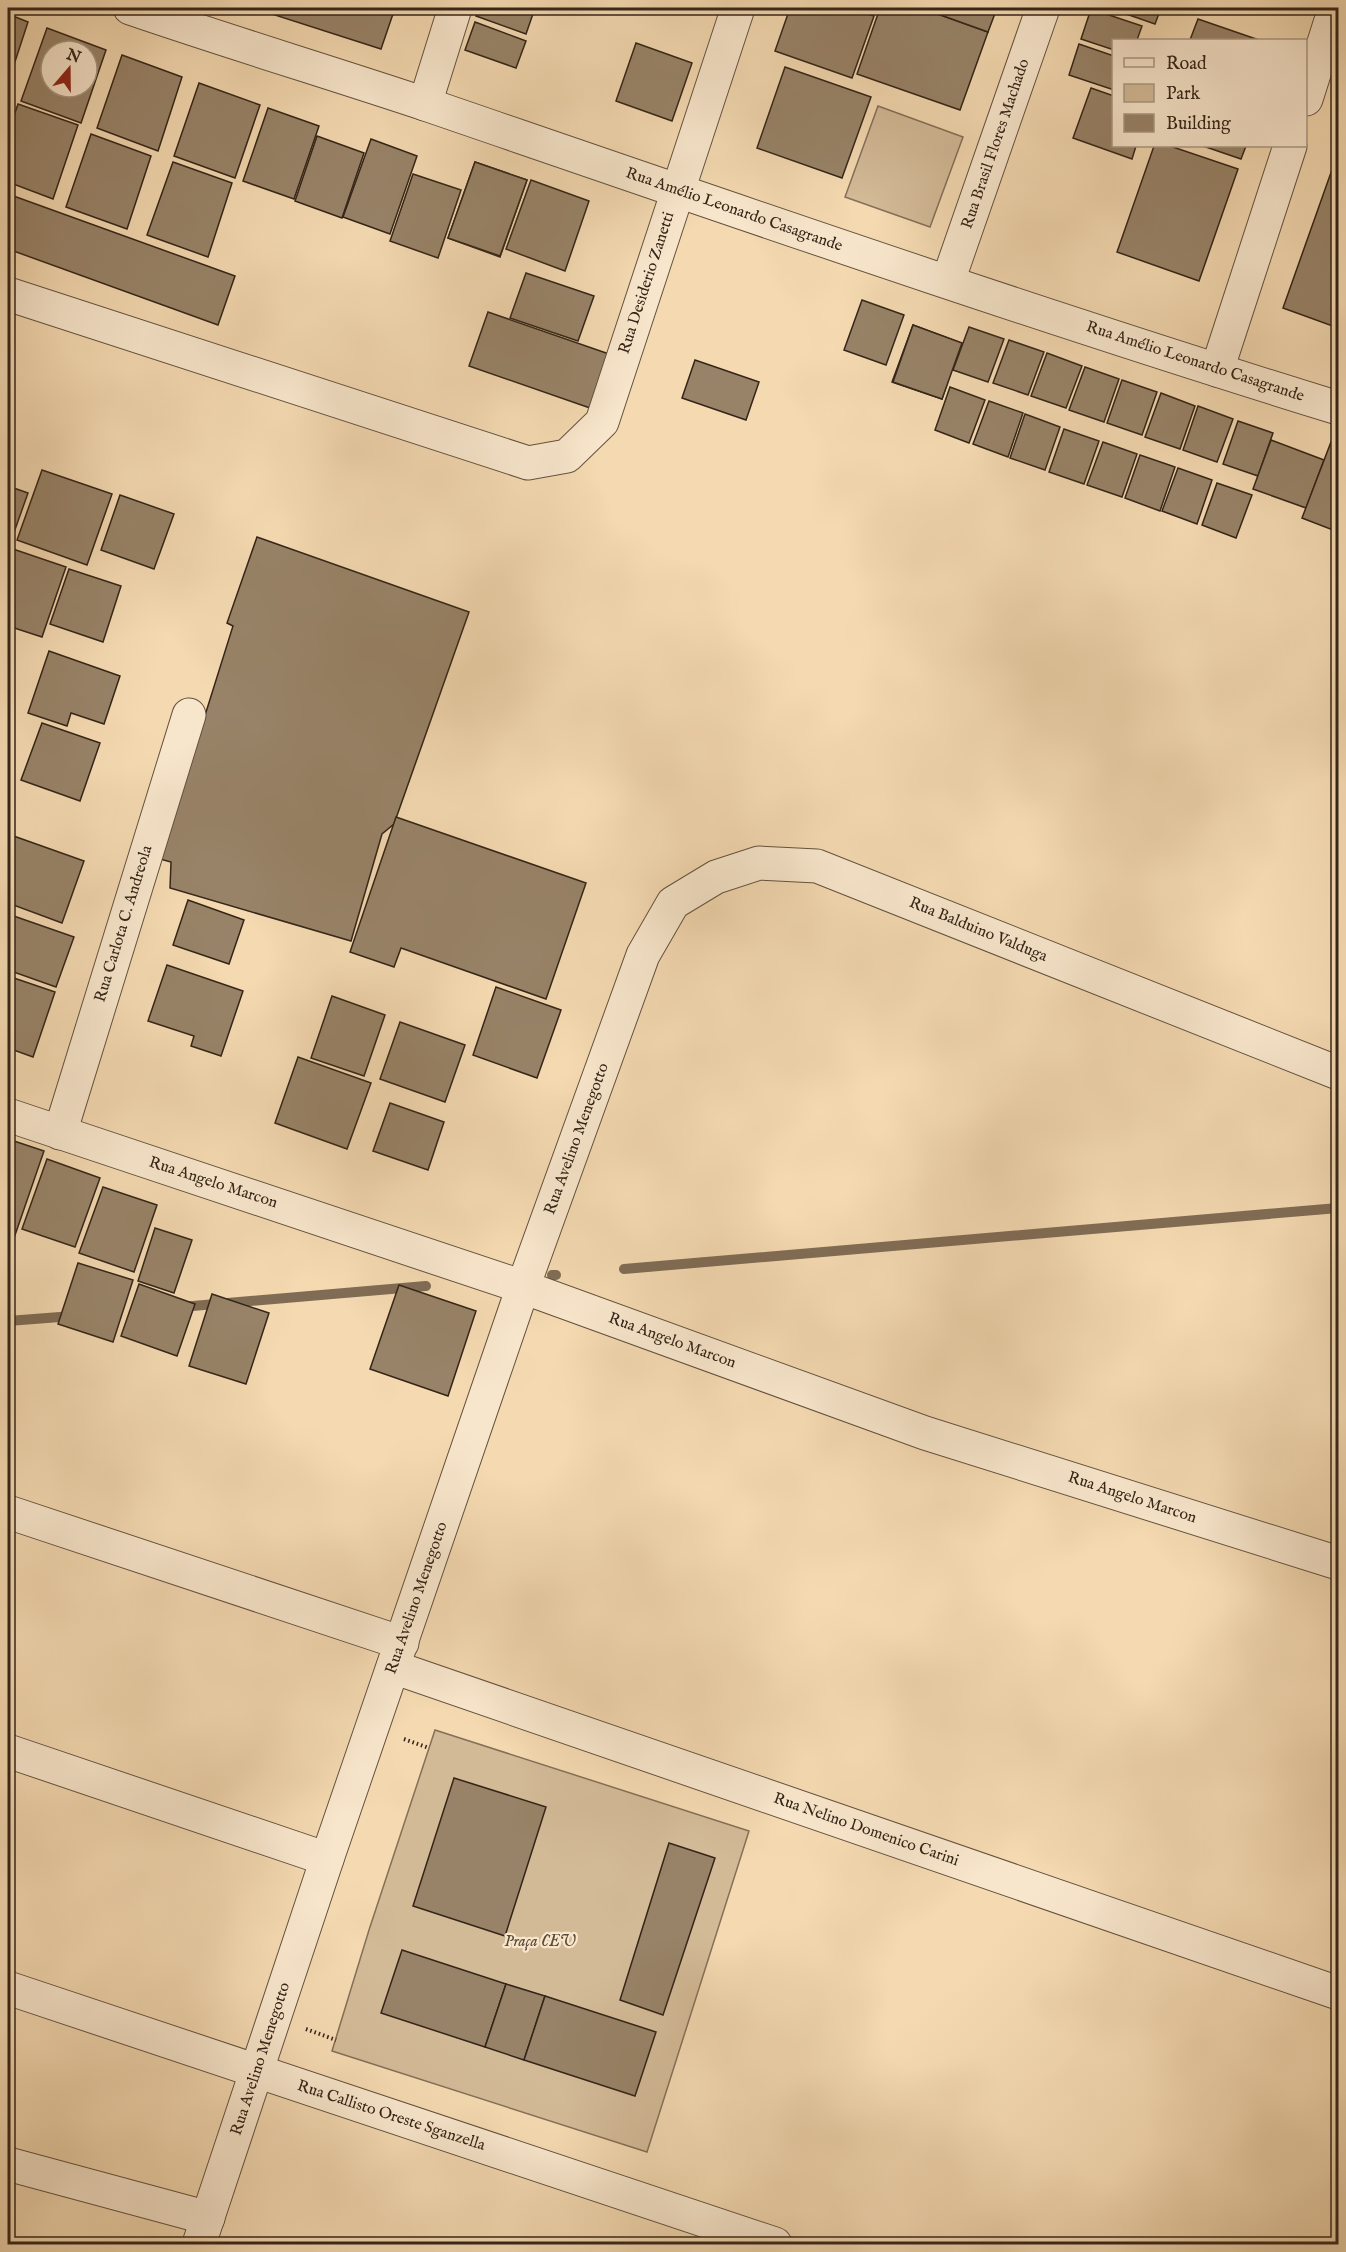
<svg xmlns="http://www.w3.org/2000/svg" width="1346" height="2252" font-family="'IM FELL English',serif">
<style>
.green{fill:#d3ba97;stroke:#847058;stroke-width:1.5}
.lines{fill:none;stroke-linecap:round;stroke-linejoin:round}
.stream{stroke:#806c55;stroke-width:10}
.building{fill:#988368;stroke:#342518;stroke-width:1.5;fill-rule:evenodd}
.minor-casing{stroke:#64523e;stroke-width:35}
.path{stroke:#342518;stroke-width:4;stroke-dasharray:1.5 3;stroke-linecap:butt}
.minor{stroke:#f8e6cc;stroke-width:33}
.labels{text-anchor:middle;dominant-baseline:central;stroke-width:4.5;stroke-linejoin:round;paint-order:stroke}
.street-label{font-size:16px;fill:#342518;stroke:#f8e6cc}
.park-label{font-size:16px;font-style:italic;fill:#5c4a38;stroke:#f8e6cc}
</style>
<rect width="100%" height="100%" fill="#f4d9b1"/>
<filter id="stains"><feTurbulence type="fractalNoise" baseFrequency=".00333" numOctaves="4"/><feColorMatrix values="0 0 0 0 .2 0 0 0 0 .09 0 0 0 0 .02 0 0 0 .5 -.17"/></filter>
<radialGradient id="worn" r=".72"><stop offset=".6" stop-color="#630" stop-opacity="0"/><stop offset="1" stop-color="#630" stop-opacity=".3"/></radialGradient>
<g class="green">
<path d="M 878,106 L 963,137 L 930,227 L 845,197 Z"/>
<path d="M 435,1730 L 749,1831 L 647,2152 L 332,2051 L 369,1930 Z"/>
</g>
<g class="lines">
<g class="stream">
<path d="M 624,1269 L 1338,1208"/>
<path d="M 552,1275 L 556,1275"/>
<path d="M 181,1307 L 426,1286"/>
<path d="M 8,1321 L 73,1316"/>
</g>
</g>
<g class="building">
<path d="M 253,8 L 395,8 L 381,49 Z"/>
<path d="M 479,8 L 535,8 L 526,34 L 476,16 Z"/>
<path d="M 689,8 L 709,8 L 707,14 Z"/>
<path d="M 790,8 L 849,8 L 874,16 L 852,78 L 775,51 Z"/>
<path d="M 880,8 L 921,8 L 988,32 L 960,110 L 857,74 Z"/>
<path d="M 921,8 L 997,8 L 988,32 Z"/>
<path d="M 1109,8 L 1161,8 L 1155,24 Z"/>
<path d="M 1091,9 L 1142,26 L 1137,40 L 1114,40 L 1114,50 L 1081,39 Z"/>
<path d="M 8,14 L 28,22 L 8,83 Z"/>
<path d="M 1198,19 L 1259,40 L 1190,40 Z"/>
<path d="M 475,22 L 526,41 L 516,68 L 465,50 Z"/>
<path d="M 47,28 L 106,50 L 81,123 L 21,101 ZM 51,51 L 87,51 L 87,87 L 51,87 Z"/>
<path d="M 636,43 L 692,63 L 672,121 L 616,101 Z"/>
<path d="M 1079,44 L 1114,56 L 1114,90 L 1069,75 Z"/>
<path d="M 122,55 L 182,77 L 158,151 L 97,128 Z"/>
<path d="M 785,67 L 871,97 L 842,178 L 757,148 Z"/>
<path d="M 199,83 L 260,105 L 235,178 L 174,156 Z"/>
<path d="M 1091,88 L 1114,96 L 1114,146 L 1136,146 L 1132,159 L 1073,138 Z"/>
<path d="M 18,104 L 78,125 L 53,199 L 8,182 L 8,133 Z"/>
<path d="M 268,108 L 319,126 L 294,199 L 243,181 Z"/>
<path d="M 91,134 L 151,156 L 127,229 L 66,207 Z"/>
<path d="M 317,136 L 364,153 L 342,218 L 295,201 Z"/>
<path d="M 371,139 L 417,156 L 390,234 L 343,217 Z"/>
<path d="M 1154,146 L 1170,146 L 1238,169 L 1199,281 L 1117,252 Z"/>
<path d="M 1203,146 L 1246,146 L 1241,159 Z"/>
<path d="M 173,162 L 232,183 L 208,257 L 147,235 Z"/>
<path d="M 475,162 L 527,180 L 500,257 L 448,238 Z"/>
<path d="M 475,162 L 527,180 L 500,256 L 448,238 Z"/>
<path d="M 1334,164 L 1338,166 L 1338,328 L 1283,308 Z"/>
<path d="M 413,174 L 461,190 L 438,258 L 390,241 Z"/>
<path d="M 531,180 L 589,201 L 565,271 L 506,249 Z"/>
<path d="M 8,194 L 235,276 L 218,325 L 8,249 Z"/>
<path d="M 526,273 L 594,296 L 578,341 L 510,318 Z"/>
<path d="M 862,300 L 904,315 L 886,365 L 844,350 Z"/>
<path d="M 488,312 L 609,354 L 590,408 L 469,366 Z"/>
<path d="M 913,325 L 961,343 L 942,399 L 892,382 Z"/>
<path d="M 913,325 L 962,343 L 942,399 L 893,382 Z"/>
<path d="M 969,327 L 1004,339 L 988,382 L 953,370 Z"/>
<path d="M 1009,340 L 1044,352 L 1028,395 L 993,383 Z"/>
<path d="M 1047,353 L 1082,366 L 1066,408 L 1031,396 Z"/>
<path d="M 695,360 L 759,382 L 746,420 L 682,398 Z"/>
<path d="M 1085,367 L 1119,379 L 1104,422 L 1069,410 Z"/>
<path d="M 1122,380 L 1157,392 L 1142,435 L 1107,423 Z"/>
<path d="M 950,387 L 985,400 L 969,443 L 935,430 Z"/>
<path d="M 1161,393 L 1195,406 L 1180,449 L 1145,437 Z"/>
<path d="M 989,401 L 1023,413 L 1008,457 L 973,444 Z"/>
<path d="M 1198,406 L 1233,419 L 1217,462 L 1183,450 Z"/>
<path d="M 1025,414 L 1060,427 L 1045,470 L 1010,458 Z"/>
<path d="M 1238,421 L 1273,433 L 1258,476 L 1223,464 Z"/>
<path d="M 1064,429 L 1099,441 L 1084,484 L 1049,472 Z"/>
<path d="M 1271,440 L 1324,460 L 1306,508 L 1253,489 Z"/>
<path d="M 1103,442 L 1137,454 L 1122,497 L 1087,485 Z"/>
<path d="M 1331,442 L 1338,444 L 1338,532 L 1302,518 Z"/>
<path d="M 1140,455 L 1175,467 L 1160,511 L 1125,498 Z"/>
<path d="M 1178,468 L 1212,480 L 1197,524 L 1162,511 Z"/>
<path d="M 42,470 L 112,494 L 87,565 L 17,540 Z"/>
<path d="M 1217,483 L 1252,495 L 1236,538 L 1202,525 Z"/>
<path d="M 8,486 L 28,493 L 12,538 L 8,536 Z"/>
<path d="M 120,495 L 174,514 L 154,569 L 101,550 Z"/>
<path d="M 257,537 L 469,612 L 394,824 L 382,834 L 351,941 L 170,888 L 171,862 L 160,859 L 233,626 L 227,623 Z"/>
<path d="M 13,549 L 66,567 L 42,637 L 8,626 L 8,564 Z"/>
<path d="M 69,569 L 121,586 L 103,642 L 50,624 Z"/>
<path d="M 49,651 L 120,676 L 104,724 L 71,713 L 67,726 L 28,713 Z"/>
<path d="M 42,723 L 100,743 L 80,801 L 21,780 Z"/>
<path d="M 396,817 L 586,883 L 546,999 L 401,948 L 394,967 L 350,952 Z"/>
<path d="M 8,834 L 84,861 L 62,923 L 8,903 Z"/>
<path d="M 188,900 L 244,920 L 229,964 L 173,945 Z"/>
<path d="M 8,914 L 74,937 L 56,987 L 8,970 Z"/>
<path d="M 167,965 L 243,991 L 221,1056 L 191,1046 L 194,1036 L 148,1021 Z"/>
<path d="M 8,976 L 55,992 L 33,1057 L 8,1048 Z"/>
<path d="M 496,987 L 561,1010 L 537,1078 L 473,1055 Z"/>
<path d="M 332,996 L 385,1015 L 364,1076 L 311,1058 Z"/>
<path d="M 400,1022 L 465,1045 L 445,1102 L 380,1079 Z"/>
<path d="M 298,1057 L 371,1083 L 347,1149 L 275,1123 Z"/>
<path d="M 390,1103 L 444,1122 L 428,1170 L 373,1151 Z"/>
<path d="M 8,1139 L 44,1151 L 13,1241 L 8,1239 Z"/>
<path d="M 47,1159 L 100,1178 L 75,1247 L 22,1229 Z"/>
<path d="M 103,1187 L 157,1205 L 134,1272 L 79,1253 Z"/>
<path d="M 155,1228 L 192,1240 L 174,1293 L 138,1281 Z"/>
<path d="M 78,1263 L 133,1280 L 113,1342 L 58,1324 Z"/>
<path d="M 139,1284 L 195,1304 L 177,1356 L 121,1336 Z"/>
<path d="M 399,1285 L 476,1311 L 448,1396 L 370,1369 Z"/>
<path d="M 212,1294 L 269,1313 L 246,1384 L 189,1366 Z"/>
<path d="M 454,1778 L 546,1807 L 505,1936 L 413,1906 Z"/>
<path d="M 669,1843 L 715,1858 L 663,2015 L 620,2000 Z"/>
<path d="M 402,1950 L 506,1984 L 485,2047 L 381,2013 Z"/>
<path d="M 506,1984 L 545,1996 L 524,2060 L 485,2047 Z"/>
<path d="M 545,1996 L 656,2032 L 635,2096 L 524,2060 Z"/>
</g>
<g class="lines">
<g class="minor-casing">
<g id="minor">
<path d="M 130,8 C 229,42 329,72 428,105 C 731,209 1033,314 1338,408"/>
<path d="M 1306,99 L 1335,8"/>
<path d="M 425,104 L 455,8"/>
<path d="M 948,281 L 1043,8"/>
<path d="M 8,294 L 528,463 L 567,456 L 602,422 L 738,8"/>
<path d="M 1217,370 L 1290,146"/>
<path d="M 8,1115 L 523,1287 L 925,1433 L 1338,1563"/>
<path d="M 60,1133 L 189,715"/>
<path d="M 8,1512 L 402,1643"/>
<path d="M 393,1667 L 1338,1993"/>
<path d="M 8,1751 L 327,1859"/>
<path d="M 8,1988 L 775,2244"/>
<path d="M 8,2164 L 208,2218"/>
<path d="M 199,2244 L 327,1859 L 523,1287 L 643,955 L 673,903 L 716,877 L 759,863 L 817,866 L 1338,1073"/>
</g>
</g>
<g class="path">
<path d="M 404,1739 L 429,1748"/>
<path d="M 306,2029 L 336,2040"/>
</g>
<use href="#minor" class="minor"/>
</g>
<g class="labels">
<g class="street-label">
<text transform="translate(996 144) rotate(-71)">Rua Brasil Flores Machado</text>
<text transform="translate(734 210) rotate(19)">Rua Amélio Leonardo Casagrande</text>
<text transform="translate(647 283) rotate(-72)">Rua Desiderio Zanetti</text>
<text transform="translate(1195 362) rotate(18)">Rua Amélio Leonardo Casagrande</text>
<text transform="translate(124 924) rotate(-73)">Rua Carlota C. Andreola</text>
<text transform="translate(978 930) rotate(22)">Rua Balduino Valduga</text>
<text transform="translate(577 1139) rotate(-70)">Rua Avelino Menegotto</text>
<text transform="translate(213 1183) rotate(18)">Rua Angelo Marcon</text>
<text transform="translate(672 1341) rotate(20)">Rua Angelo Marcon</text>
<text transform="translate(1132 1498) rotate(18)">Rua Angelo Marcon</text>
<text transform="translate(417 1598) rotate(-71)">Rua Avelino Menegotto</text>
<text transform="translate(866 1830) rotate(19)">Rua Nelino Domenico Carini</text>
<text transform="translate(261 2059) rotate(-72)">Rua Avelino Menegotto</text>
<text transform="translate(391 2116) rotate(18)">Rua Callisto Oreste Sganzella</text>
</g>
<g class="park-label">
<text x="540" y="1942">Praça CEU</text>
</g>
</g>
<rect width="1346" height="2252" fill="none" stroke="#f4d9b1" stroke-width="30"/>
<rect x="9" y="9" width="1328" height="2234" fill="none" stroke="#342518" stroke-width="3"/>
<rect x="15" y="15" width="1316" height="2222" fill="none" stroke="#342518" stroke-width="1.5"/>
<rect x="1112" y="39" width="195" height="108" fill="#f8e6cc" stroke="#aa9984" stroke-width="1.5"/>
<rect x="1124" y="58" width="30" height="9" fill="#f8e6cc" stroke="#aa9984" stroke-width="1.5"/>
<text x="1166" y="69" font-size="18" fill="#342518">Road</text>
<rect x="1124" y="84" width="30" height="18" fill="#d3ba97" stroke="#aa9984" stroke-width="1.5"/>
<text x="1166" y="99" font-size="18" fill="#342518">Park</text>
<rect x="1124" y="114" width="30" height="18" fill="#988368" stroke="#aa9984" stroke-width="1.5"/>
<text x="1166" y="129" font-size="18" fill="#342518">Building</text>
<g transform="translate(69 69) rotate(20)"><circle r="28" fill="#f8e6cc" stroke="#aa9984" stroke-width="1.5"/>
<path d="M0-4.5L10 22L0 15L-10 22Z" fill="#8f2418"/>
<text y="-9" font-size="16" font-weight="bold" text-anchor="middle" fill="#342518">N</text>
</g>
<rect width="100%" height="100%" filter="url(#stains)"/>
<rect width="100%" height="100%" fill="url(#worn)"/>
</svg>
